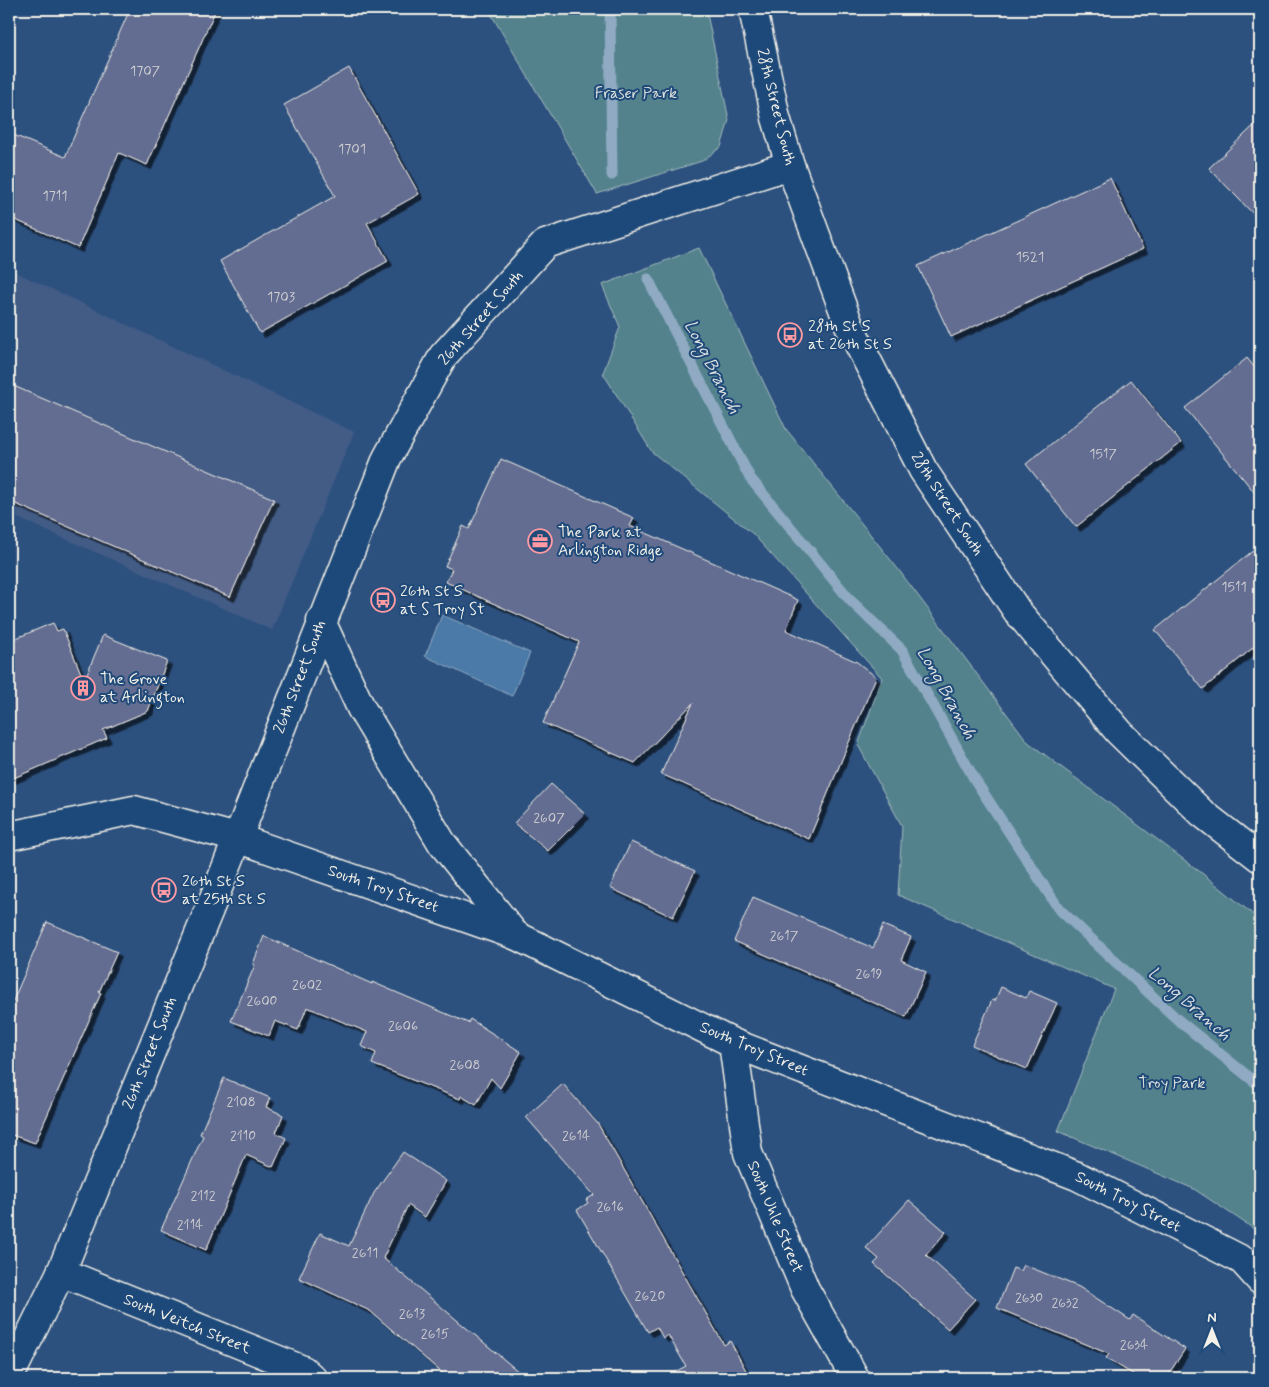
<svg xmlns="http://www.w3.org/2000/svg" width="1269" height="1387" font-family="Mynerve,sans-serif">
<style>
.built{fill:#425c86}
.green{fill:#52828d;stroke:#a3baba}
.water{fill:#4b7aa8;stroke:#8faac2}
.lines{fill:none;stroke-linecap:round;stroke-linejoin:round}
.stream{stroke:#8faac2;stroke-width:11}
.building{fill:#646c91;stroke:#f4f1e8;filter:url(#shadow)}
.street-casing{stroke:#f4f1e8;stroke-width:31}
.secondary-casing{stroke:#f4f1e8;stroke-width:31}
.street{stroke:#1f4a7a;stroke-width:28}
.secondary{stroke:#1f4a7a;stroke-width:28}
.labels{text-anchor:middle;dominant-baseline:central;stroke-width:4;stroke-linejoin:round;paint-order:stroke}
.number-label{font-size:14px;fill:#d0d0d2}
.park-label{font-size:16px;fill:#dce0da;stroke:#1f4a7a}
.street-label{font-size:16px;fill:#f4f1e8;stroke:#1f4a7a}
.poi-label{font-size:16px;fill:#f4f1e8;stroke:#1f4a7a;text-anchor:start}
.water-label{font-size:18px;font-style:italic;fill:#dbdfde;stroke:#1f4a7a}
</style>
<defs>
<filter id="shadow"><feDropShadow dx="4.5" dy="4.5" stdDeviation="0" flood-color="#0009"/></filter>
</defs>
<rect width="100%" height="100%" fill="#2d517f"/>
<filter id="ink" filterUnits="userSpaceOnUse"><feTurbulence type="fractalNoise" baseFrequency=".02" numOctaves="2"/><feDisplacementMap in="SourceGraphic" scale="10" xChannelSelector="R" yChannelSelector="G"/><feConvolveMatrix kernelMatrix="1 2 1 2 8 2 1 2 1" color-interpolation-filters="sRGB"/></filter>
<g filter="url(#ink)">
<path class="built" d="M 9,269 L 354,432 L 272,630 L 9,514 Z"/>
<g class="green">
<path d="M 488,9 L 706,9 L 729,120 L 721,147 L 702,161 L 597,194 Z"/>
<path d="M 699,248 L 786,429 L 898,569 L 1028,742 L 1203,874 L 1260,920 L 1260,1233 L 1194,1189 L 1058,1131 L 1114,989 L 898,895 L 902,826 L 858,745 L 882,678 L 753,534 L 652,452 L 603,373 L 620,327 L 602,285 Z"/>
</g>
<path class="water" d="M 442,615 L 530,653 L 512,696 L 425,656 Z"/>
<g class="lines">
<g class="stream">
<path d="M 610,9 L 612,175"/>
<path d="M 648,279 L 750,478 L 851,601 L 902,650 L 975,780 L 1059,909 L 1178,1020 L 1260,1086"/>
</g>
</g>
<g class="building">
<path d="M 130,9 L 216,9 L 147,165 L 119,153 L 78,248 L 9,217 L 9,133 L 65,157 Z"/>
<path d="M 349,68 L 419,194 L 367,223 L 388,261 L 260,333 L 220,261 L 335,196 L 284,105 Z"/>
<path d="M 1260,120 L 1260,221 L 1209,168 Z"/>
<path d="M 1110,178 L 1143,249 L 951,337 L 918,266 Z"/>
<path d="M 1247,358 L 1260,374 L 1260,499 L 1185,408 Z"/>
<path d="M 1131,380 L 1181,443 L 1076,527 L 1026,464 Z"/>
<path d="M 9,384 L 274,499 L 230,597 L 9,501 Z"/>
<path d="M 501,459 L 634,518 L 630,526 L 798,600 L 786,630 L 857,662 L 876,677 L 809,839 L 661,774 L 693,703 L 635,763 L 543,723 L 579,642 L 446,582 L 452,569 L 445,566 L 463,526 L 469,529 Z"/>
<path d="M 1260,545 L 1260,642 L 1203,689 L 1155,630 Z"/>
<path d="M 53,623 L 57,631 L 63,629 L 84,681 L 103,635 L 167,661 L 148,711 L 103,730 L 107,738 L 9,780 L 9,641 Z"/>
<path d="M 551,784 L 585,814 L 548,851 L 514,823 Z"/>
<path d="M 631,842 L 695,871 L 673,917 L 610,888 Z"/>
<path d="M 753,897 L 873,948 L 883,925 L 911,937 L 901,960 L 926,972 L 906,1017 L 734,941 Z"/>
<path d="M 47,922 L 117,952 L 99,992 L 101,993 L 35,1143 L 9,1134 L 9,1010 Z"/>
<path d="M 264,936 L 372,984 L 372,982 L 468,1023 L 470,1019 L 521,1052 L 500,1088 L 491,1078 L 476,1105 L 461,1096 L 460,1099 L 372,1064 L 376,1053 L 361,1046 L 367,1032 L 307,1007 L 298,1030 L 275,1021 L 269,1036 L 231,1021 L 255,965 L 253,964 Z"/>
<path d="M 1001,987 L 1026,998 L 1029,991 L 1057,1003 L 1027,1069 L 972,1045 L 992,1000 L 995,1001 Z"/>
<path d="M 224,1078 L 270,1098 L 266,1107 L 283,1115 L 276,1133 L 286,1138 L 273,1167 L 246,1155 L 206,1250 L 161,1230 L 203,1136 L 200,1134 Z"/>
<path d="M 563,1084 L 598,1124 L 724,1345 L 730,1341 L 750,1378 L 664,1378 L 686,1366 L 668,1335 L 663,1338 L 657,1327 L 648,1332 L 577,1210 L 588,1203 L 586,1200 L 594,1195 L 526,1117 Z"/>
<path d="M 403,1152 L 446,1181 L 425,1217 L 408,1205 L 383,1258 L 526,1378 L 448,1378 L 370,1311 L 299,1278 L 320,1233 L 349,1246 L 374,1193 Z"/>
<path d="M 909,1200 L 946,1232 L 926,1255 L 975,1299 L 948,1329 L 874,1264 L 879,1259 L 866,1248 Z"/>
<path d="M 1024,1265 L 1079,1287 L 1130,1320 L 1133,1315 L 1185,1349 L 1166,1378 L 1139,1378 L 1106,1358 L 1109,1354 L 997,1308 L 1013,1268 L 1021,1271 Z"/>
</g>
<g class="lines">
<g class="street-casing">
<g id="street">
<path d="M 321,621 L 361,708 L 442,843 L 515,935"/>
<path d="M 9,836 L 134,810 L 237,838 L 515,935 L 733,1043 L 1077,1176 L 1242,1260 L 1260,1280"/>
<path d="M 733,1043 L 748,1153 L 805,1289 L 855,1378"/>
<path d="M 61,1272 L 303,1370 L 312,1378"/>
<path d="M 9,1378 L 61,1272 L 220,883 L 387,458 L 443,356 L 545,244 L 790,165"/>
</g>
</g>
<g class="secondary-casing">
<path id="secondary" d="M 753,9 L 776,118 L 790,165 L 849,325 L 923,470 L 1017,611 L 1119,732 L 1202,813 L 1260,858"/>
</g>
<use href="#street" class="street"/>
<use href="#secondary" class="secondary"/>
</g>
</g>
<defs>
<g id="bus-ring" transform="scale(1.25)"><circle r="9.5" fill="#1f4a7a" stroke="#ff9aa2" stroke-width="1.5"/><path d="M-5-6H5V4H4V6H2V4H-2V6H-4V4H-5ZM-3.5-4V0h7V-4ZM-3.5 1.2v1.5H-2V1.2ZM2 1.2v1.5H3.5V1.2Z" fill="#ff9aa2"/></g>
<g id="office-ring" transform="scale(1.25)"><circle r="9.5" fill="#1f4a7a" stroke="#ff9aa2" stroke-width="1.5"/><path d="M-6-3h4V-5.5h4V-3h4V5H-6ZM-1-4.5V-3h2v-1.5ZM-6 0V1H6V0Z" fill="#ff9aa2"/></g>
<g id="building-ring" transform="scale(1.25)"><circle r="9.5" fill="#1f4a7a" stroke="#ff9aa2" stroke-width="1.5"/><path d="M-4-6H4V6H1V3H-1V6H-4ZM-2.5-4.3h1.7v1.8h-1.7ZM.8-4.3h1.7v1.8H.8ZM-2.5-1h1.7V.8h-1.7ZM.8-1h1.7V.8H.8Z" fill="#ff9aa2"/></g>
</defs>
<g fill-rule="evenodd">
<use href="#bus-ring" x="790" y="335"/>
<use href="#office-ring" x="540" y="541"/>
<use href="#bus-ring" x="383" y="600"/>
<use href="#building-ring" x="83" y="688"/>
<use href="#bus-ring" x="164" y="890"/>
</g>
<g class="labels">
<g class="number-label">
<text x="145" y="71">1707</text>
<text x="352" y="149">1701</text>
<text x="55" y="196">1711</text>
<text x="1030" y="257">1521</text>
<text x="281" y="297">1703</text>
<text x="1103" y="454">1517</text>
<text x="1234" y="587">1511</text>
<text x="549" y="818">2607</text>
<text x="784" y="936">2617</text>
<text x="869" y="974">2619</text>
<text x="307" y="985">2602</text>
<text x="262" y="1001">2600</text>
<text x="403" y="1026">2606</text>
<text x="465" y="1065">2608</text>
<text x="241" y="1102">2108</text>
<text x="243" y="1136">2110</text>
<text x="576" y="1136">2614</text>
<text x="203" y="1196">2112</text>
<text x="610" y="1207">2616</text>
<text x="190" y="1225">2114</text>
<text x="365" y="1253">2611</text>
<text x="650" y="1296">2620</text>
<text x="1029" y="1298">2630</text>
<text x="1065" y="1303">2632</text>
<text x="412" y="1314">2613</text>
<text x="435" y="1334">2615</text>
<text x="1134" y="1345">2634</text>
</g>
<g class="park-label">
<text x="636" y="93">Fraser Park</text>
<text x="1172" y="1083">Troy Park</text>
</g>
<g class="street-label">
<text transform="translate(776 107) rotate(76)">28th Street South</text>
<text transform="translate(481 318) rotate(-49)">26th Street South</text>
<text transform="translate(947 504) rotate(57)">28th Street South</text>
<text transform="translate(300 677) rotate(-69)">26th Street South</text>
<text transform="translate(383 889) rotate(19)">South Troy Street</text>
<text transform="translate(754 1049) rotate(23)">South Troy Street</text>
<text transform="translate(150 1053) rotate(-68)">26th Street South</text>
<text transform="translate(1128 1202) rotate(27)">South Troy Street</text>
<text transform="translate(775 1217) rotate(67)">South Uhle Street</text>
<text transform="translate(187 1324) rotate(22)">South Veitch Street</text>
</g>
<g class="poi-label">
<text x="808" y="326">28th St S<tspan x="808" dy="18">at 26th St S</tspan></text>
<text x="558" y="532">The Park at<tspan x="558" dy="18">Arlington Ridge</tspan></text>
<text x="400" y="591">26th St S<tspan x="400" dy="18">at S Troy St</tspan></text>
<text x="100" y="679">The Grove<tspan x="100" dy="18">at Arlington</tspan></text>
<text x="182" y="881">26th St S<tspan x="182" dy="18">at 25th St S</tspan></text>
</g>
<g class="water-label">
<text transform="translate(712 367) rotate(63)">Long Branch</text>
<text transform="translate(946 693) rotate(61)">Long Branch</text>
<text transform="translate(1189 1004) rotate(41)">Long Branch</text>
</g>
</g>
<rect width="1269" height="1387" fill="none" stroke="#1f4a7a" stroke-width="30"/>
<rect x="15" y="15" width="1239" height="1357" fill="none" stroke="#f4f1e8" stroke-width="2" filter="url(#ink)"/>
<g transform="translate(1212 1330)" stroke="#1f4a7a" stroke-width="4" paint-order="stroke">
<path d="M0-4L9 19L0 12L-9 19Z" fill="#f4f1e8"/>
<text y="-8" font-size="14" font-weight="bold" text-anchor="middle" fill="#f4f1e8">N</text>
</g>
</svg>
